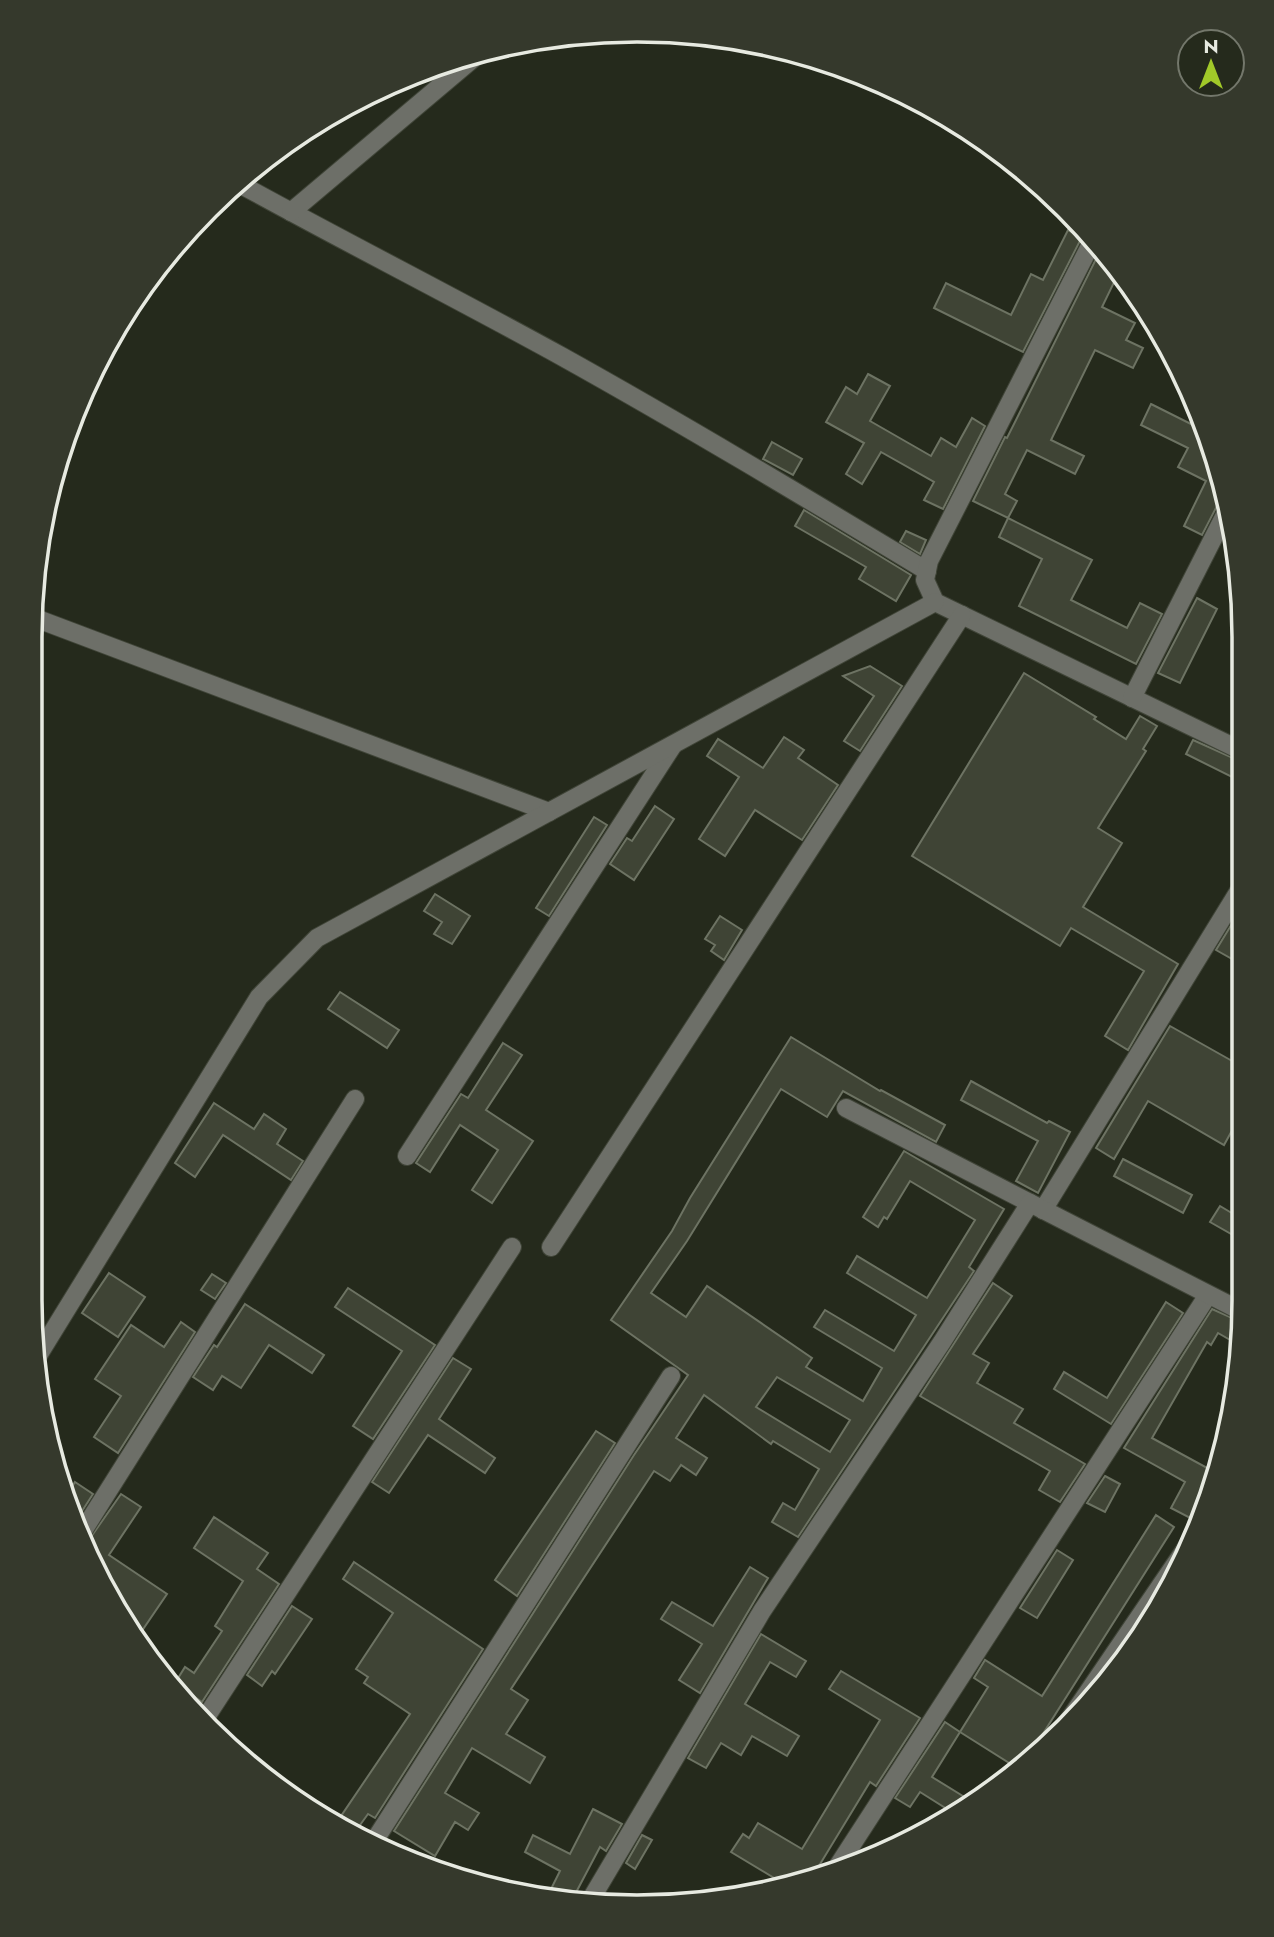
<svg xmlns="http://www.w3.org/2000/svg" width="1274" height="1937" font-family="Jost,sans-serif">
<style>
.building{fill:#3f4435;stroke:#6d7363;stroke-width:2;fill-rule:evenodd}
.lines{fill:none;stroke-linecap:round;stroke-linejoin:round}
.minor-casing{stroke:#404538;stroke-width:20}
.minor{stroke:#6d6f68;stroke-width:18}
.rim{fill:none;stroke:#e7eae1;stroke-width:3.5}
</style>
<rect width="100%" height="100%" fill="#252a1c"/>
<g class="building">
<path d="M 1068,230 L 1082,237 L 1023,352 L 934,308 L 946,283 L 1011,315 L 1031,274 L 1043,280 Z"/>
<path d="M 1101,249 L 1120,270 L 1102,307 L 1135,323 L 1126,340 L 1143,348 L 1133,368 L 1095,350 L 1051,440 L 1084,456 L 1075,474 L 1027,450 L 1005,494 L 1017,501 L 1008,518 L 973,501 L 1005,437 L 1007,438 Z"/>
<path d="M 868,374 L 890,386 L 870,421 L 931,456 L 941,438 L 956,447 L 972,418 L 985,426 L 943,509 L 924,500 L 934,482 L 881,452 L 862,484 L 846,474 L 864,443 L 826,422 L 846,387 L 857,394 Z"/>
<path d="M 1151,404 L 1205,431 L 1224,480 L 1227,498 L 1218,504 L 1202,535 L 1184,526 L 1206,481 L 1178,467 L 1188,448 L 1141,425 Z"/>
<path d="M 772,442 L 802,459 L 793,475 L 763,459 Z"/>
<path d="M 804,510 L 911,575 L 896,601 L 859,579 L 866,567 L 795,526 Z"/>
<path d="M 1008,518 L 1092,560 L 1071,600 L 1127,628 L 1140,603 L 1162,614 L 1136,664 L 1019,606 L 1042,559 L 999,537 Z"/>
<path d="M 906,531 L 926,540 L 920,554 L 900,542 Z"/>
<path d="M 1197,598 L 1217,609 L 1180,683 L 1158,673 Z"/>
<path d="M 870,666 L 902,686 L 860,751 L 844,741 L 874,696 L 843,676 Z"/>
<path d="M 1024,673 L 1096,717 L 1094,719 L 1126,739 L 1140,716 L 1157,726 L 1143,749 L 1146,751 L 1098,828 L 1122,843 L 1083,907 L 1178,964 L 1128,1050 L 1105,1036 L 1144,971 L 1071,928 L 1060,946 L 912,856 Z"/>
<path d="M 784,737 L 804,750 L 798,758 L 838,785 L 802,840 L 755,810 L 725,856 L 699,839 L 739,777 L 707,756 L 718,739 L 763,768 Z"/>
<path d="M 1193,740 L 1242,762 L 1242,782 L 1186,754 Z"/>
<path d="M 655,806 L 674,819 L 634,880 L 610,864 L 627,838 L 632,841 Z"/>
<path d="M 594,817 L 607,825 L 549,916 L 536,908 Z"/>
<path d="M 435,894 L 470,916 L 452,944 L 434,934 L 442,922 L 424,911 Z"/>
<path d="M 1241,909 L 1241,964 L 1216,950 Z"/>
<path d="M 720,916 L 742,930 L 724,960 L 711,951 L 715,945 L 705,939 Z"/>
<path d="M 340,992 L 399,1030 L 387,1048 L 328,1009 Z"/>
<path d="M 1170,1026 L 1241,1066 L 1240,1116 L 1224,1145 L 1148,1101 L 1114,1159 L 1096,1148 Z"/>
<path d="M 791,1037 L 880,1091 L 881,1090 L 945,1125 L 936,1142 L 843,1091 L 827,1117 L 781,1089 L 687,1241 L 651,1293 L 686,1317 L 707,1286 L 812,1358 L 806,1367 L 863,1401 L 882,1368 L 814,1327 L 825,1310 L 894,1351 L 916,1315 L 847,1273 L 857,1256 L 927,1298 L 975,1220 L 910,1181 L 887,1219 L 884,1217 L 878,1227 L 863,1217 L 904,1151 L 1004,1209 L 969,1267 L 974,1271 L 798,1537 L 772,1522 L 783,1503 L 795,1510 L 819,1469 L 773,1441 L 771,1444 L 704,1395 L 676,1438 L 707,1458 L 696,1475 L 681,1465 L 670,1481 L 654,1471 L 511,1689 L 528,1700 L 506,1734 L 545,1757 L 530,1783 L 472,1748 L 445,1793 L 479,1813 L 468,1830 L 455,1822 L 435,1856 L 394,1831 L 634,1455 L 688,1375 L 611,1320 L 672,1231 L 690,1198 ZM 777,1377 L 850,1420 L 830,1452 L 756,1407 Z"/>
<path d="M 503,1043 L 522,1055 L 486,1110 L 533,1141 L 492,1203 L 472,1190 L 498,1150 L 460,1125 L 430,1172 L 416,1163 L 461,1094 L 468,1098 Z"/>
<path d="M 971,1081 L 1047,1123 L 1049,1121 L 1070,1132 L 1038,1193 L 1016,1181 L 1038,1141 L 961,1100 Z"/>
<path d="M 214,1103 L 254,1129 L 264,1114 L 286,1129 L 277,1144 L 303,1161 L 291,1180 L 223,1135 L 195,1177 L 175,1163 Z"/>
<path d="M 1123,1159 L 1192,1195 L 1183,1213 L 1114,1176 Z"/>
<path d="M 1220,1206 L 1240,1218 L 1240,1239 L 1210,1222 Z"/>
<path d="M 109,1273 L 145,1297 L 118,1337 L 82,1313 Z"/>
<path d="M 212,1274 L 226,1283 L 215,1299 L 201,1290 Z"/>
<path d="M 993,1283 L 1012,1296 L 973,1354 L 989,1363 L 977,1383 L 1023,1409 L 1014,1423 L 1085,1464 L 1060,1502 L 1039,1490 L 1050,1471 L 920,1396 Z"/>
<path d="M 348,1288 L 435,1345 L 373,1439 L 353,1426 L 402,1351 L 335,1307 Z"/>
<path d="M 1166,1302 L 1183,1313 L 1111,1424 L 1054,1389 L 1064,1372 L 1107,1398 Z"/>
<path d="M 245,1304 L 324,1355 L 312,1373 L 269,1345 L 241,1388 L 222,1376 L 213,1390 L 193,1377 L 214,1345 L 217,1347 Z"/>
<path d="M 1212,1309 L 1239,1321 L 1239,1345 L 1218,1333 L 1211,1345 L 1207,1342 L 1152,1438 L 1211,1470 L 1200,1509 L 1194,1520 L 1171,1508 L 1185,1482 L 1124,1448 Z"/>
<path d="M 181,1322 L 195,1332 L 118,1453 L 94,1437 L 121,1396 L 95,1379 L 131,1325 L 164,1347 Z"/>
<path d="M 453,1358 L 471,1369 L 439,1419 L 495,1458 L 485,1473 L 428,1435 L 389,1493 L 372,1482 Z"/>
<path d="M 596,1431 L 615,1443 L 517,1596 L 495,1580 Z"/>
<path d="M 1105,1476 L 1120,1484 L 1105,1512 L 1087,1503 Z"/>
<path d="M 75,1482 L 93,1494 L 75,1522 L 64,1499 Z"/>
<path d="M 121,1494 L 141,1507 L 109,1555 L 167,1594 L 135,1641 L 86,1544 Z"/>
<path d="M 1156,1515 L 1174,1527 L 1032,1751 L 1014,1766 L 960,1732 L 988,1687 L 974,1678 L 985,1660 L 1042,1696 Z"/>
<path d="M 214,1517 L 268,1553 L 257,1569 L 279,1584 L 202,1702 L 175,1683 L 185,1667 L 194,1673 L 222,1631 L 215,1626 L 243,1581 L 194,1548 Z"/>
<path d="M 1057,1550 L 1073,1560 L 1037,1618 L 1020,1608 Z"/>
<path d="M 354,1562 L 483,1649 L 375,1818 L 368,1814 L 355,1832 L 337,1822 L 410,1714 L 364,1683 L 368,1677 L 356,1669 L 393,1613 L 343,1579 Z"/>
<path d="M 750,1567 L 768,1578 L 700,1693 L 679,1680 L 702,1644 L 661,1619 L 672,1602 L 713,1626 Z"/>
<path d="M 292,1606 L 312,1619 L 275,1674 L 272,1671 L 262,1686 L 247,1675 Z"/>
<path d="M 761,1634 L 806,1661 L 796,1677 L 770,1662 L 745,1704 L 799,1736 L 787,1756 L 752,1736 L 741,1755 L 721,1743 L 706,1768 L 688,1758 Z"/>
<path d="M 841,1671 L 920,1718 L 876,1786 L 870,1782 L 811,1879 L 789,1887 L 731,1852 L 743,1834 L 749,1838 L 758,1823 L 802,1849 L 846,1776 L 880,1720 L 829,1689 Z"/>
<path d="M 945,1722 L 960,1732 L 932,1777 L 971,1801 L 955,1814 L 920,1792 L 910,1807 L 895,1798 Z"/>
<path d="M 593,1809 L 622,1824 L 606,1851 L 600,1847 L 572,1900 L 548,1895 L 560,1871 L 525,1852 L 533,1835 L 570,1854 Z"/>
<path d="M 642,1835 L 652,1840 L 635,1869 L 626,1863 Z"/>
</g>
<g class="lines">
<g class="minor-casing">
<g id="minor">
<path d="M 238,183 C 345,242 454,297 561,356 C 685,425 806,498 927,571"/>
<path d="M 291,212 L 483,50"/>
<path d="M 1093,240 L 929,561 L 925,580 L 935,602 L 1242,751"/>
<path d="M 35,618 L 549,812"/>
<path d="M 1132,698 L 1228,509"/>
<path d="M 846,1108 L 1030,1203"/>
<path d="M 407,1156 L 673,745"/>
<path d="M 1043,1210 L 1242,886"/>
<path d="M 551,1247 L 962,615"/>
<path d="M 39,1354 L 259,997 L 317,938 L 935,602"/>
<path d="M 81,1534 L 355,1099"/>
<path d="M 206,1717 L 512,1247"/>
<path d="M 1067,1723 L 1189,1544"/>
<path d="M 373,1843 L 671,1376"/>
<path d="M 836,1869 L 1208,1295"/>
<path d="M 588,1904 L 762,1611 L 942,1342 L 1030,1203 L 1239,1310"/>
</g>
</g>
<use href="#minor" class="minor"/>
</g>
<path d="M0 0H1274V1937H0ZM637 42H637A595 595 0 0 1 1232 637V1300A595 595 0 0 1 637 1895H637A595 595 0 0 1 42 1300V637A595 595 0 0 1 637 42Z" fill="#35392c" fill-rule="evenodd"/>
<path class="rim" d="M637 42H637A595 595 0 0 1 1232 637V1300A595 595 0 0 1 637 1895H637A595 595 0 0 1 42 1300V637A595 595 0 0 1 637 42Z"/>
<g transform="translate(1211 63)"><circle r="33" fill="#252a1c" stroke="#73776b" stroke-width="2"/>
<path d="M0-5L12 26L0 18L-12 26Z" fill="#a1c929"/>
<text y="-10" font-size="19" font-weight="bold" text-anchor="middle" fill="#e7eae1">N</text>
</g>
</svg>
